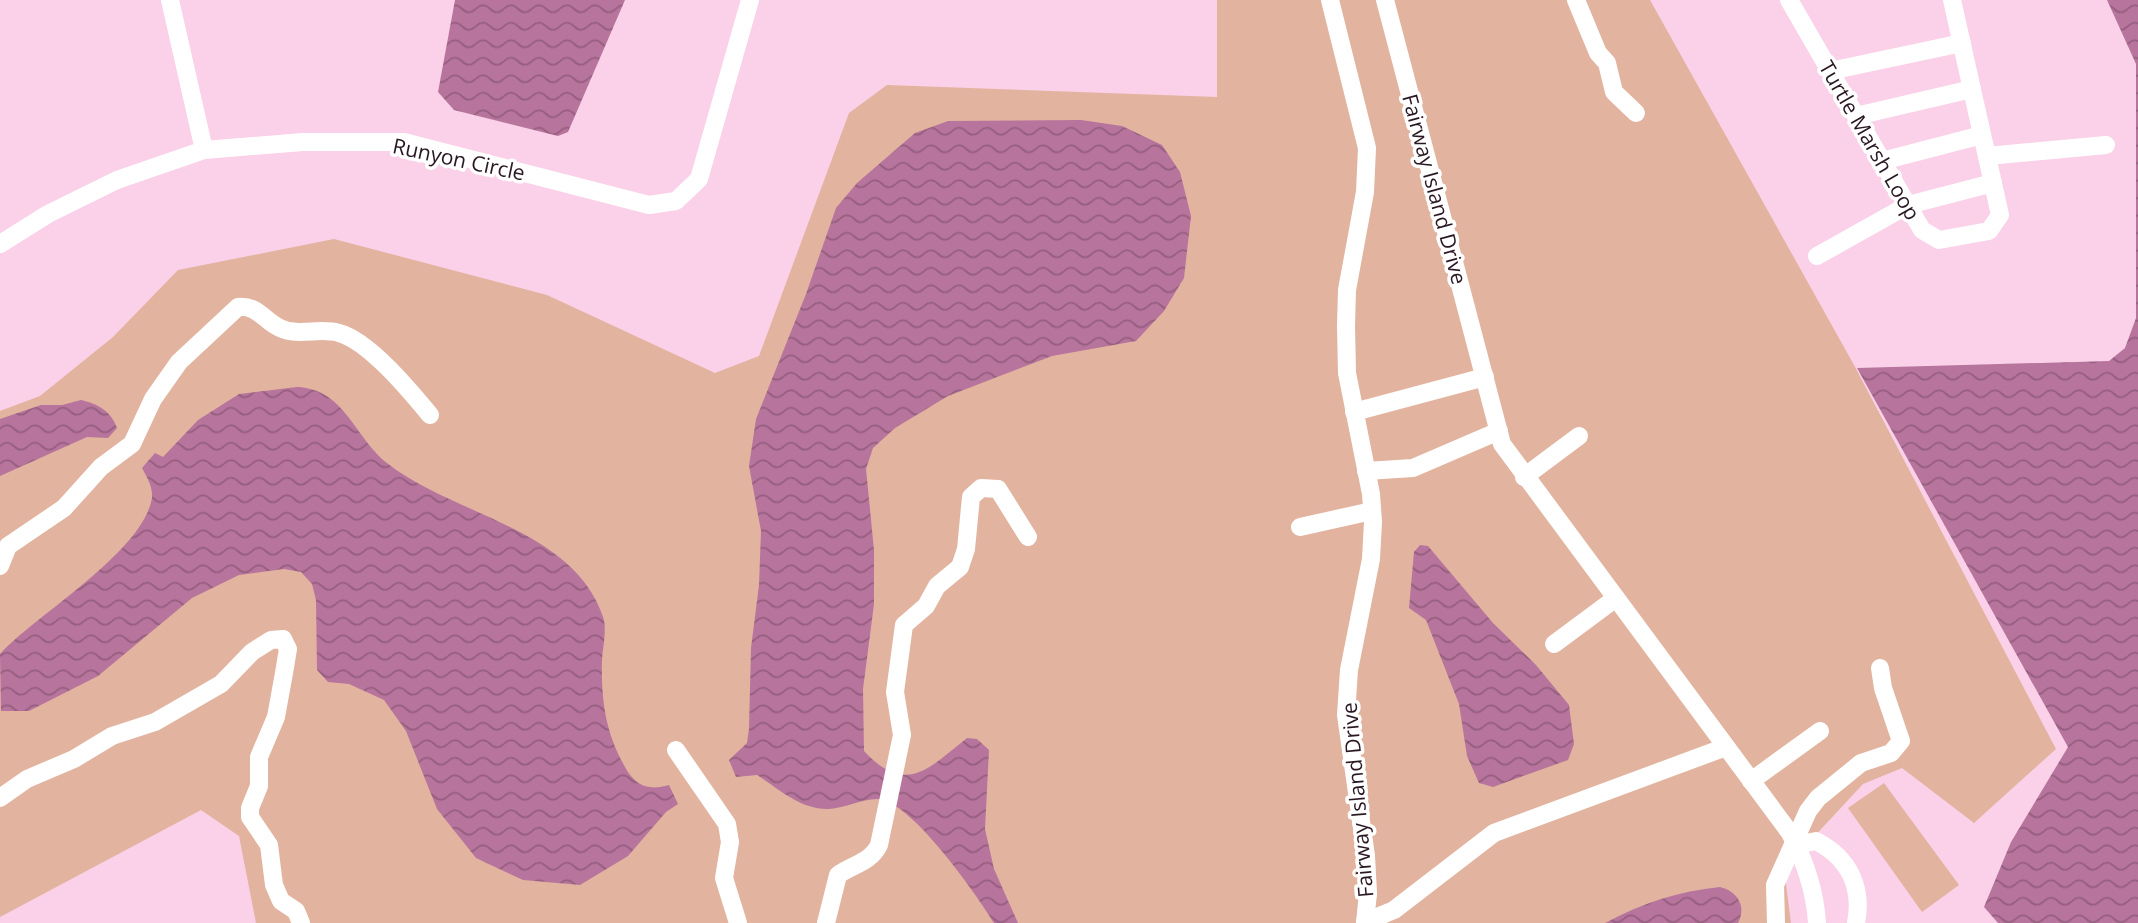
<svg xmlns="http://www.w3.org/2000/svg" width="2138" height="923" font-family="'Open Sans',sans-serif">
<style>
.green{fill:#e2b39f}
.water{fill:url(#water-waves)}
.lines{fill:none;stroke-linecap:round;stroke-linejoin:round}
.minor{stroke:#fff;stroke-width:18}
.labels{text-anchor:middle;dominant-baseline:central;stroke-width:7;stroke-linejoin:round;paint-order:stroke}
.street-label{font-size:21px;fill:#291722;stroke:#fff}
</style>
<defs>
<pattern id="water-waves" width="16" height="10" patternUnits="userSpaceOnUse" patternTransform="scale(1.75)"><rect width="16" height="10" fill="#b7749c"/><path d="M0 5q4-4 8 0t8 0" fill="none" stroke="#955e7f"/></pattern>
</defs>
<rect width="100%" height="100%" fill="#fad1e8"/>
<g class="green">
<path d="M 1217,0 L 1650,0 L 1854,365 L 2056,749 L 1974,823 L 1902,768 L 1863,784 L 1784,869 L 1791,923 L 256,923 L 239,836 L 201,810 L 0,917 L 0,411 L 40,396 L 113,337 L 178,270 L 334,239 L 547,295 L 715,373 L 759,356 L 849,113 L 887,85 L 1217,97 Z"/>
<path d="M 1884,783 L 1959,885 L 1922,912 L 1848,808 Z"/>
</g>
<g class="water">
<path d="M 455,0 L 625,0 L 568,132 L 558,136 L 454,110 L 438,92 Z"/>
<path d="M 2107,0 L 2138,0 L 2138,923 L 1998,923 L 1984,907 L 2011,842 L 2068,747 L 1857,368 L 2109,361 L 2125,348 L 2136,318 L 2136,64 Z"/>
<path d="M 1081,120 L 1122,126 L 1162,145 L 1180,172 L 1191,216 L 1184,278 L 1164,311 L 1136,341 L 1052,356 L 948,396 L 895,428 L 873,448 L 866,469 L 874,550 L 874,604 L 863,689 L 864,751 C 906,796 928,769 967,738 L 977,739 L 989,750 L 985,829 L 994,869 L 1018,923 L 994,923 C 977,895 910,799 877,799 C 861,799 845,808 829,809 C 801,810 780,790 757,775 L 736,777 L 729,760 L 747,743 L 749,729 L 751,648 L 759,585 L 761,531 L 749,466 L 756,419 L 806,294 L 836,208 L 857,183 L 915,133 L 948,121 Z"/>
<path d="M 297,387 C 345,389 354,437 387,463 C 452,515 573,528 603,617 C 607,628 603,647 602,659 C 601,699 605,732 625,767 C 635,786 649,791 669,785 L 678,804 L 666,812 L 628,856 L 580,885 L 523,880 L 476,858 L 437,809 L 406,731 L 384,700 L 349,684 L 328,682 L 317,670 L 316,600 L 312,584 L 301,572 L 284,569 L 239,575 L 192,598 L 98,676 L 29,711 L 1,711 L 0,654 C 37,614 143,552 152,498 C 153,487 147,477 142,468 L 155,453 L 163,457 L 198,420 L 239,394 Z"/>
<path d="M 81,400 C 98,404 111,411 117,428 L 108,438 L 87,437 L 0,476 L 0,419 L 41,405 L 62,405 Z"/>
<path d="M 1420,545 L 1428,546 L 1493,623 L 1536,665 L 1569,705 L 1574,744 L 1568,760 L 1493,787 L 1479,783 L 1467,756 L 1459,704 L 1426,620 L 1409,608 L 1414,552 Z"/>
<path d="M 1720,887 C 1737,891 1747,906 1738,923 L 1605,923 C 1642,903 1679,891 1720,887 Z"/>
</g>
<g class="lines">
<g class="minor">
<path d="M 170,0 L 204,150"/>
<path d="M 1330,0 L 1367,148 L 1365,192 L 1347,290 L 1346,326 L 1347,373 L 1371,494 L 1373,522 L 1371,559 L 1349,670 L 1346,715 L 1366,856 L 1368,893 L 1365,923"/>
<path d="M 1385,0 L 1502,444 L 1790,833 C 1805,861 1815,891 1817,923"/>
<path d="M 1576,0 L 1598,53 L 1607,63 L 1614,92 L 1636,113"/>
<path d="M 1789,0 L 1922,230 L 1939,240 L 1989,231 L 2000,215 L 1952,0"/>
<path d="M 1830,71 L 1962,43"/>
<path d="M 1856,116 L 1972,89"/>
<path d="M 1987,156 L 2106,145"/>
<path d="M 1882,161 L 1982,135"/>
<path d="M 0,244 L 48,214 L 117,180 L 204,150 L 303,142 L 404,142 L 649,205 L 676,201 L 699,179 L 750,0"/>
<path d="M 1817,256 L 1908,205 L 1993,183"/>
<path d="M 1354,412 L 1485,377"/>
<path d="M 1366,471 L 1413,468 L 1499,431"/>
<path d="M 1524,477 L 1579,436"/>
<path d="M 1300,527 L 1372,511"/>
<path d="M 0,566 L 8,546 L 64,508 L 101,467 L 132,444 L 153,399 L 179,362 L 238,307 C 258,305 264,321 280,328 C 298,337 320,327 339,333 C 369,341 410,391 430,415"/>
<path d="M 1554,644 L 1616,598"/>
<path d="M 676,750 L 727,824 L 730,842 L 724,878 L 738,923"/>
<path d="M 1751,781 L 1820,731"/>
<path d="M 0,798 L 27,779 L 74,759 L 112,736 L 155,722 L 221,684 L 252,652 L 271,640 L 283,639 L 288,649 L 284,673 L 276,717 L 259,757 L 259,786 L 250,808 L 250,817 L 269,845 L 274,885 L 281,901 L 296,911 L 301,923"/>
<path d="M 1796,845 L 1816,841 C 1849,858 1863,887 1856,923"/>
<path d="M 1365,922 L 1394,910 L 1494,833 L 1726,747"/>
<path d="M 826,923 L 838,875 C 852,865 871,862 879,845 L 902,735 L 895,692 L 904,625 L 926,606 L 937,586 L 960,567 L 966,549 L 971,497 L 981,488 L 998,489 L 1028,537"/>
<path d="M 1776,923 L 1775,885 L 1808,811 L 1818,798 L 1861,763 L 1891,753 L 1901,741 L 1883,688 L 1880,668"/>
</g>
</g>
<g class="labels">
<g class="street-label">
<text transform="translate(1870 140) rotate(60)">Turtle Marsh Loop</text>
<text transform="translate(459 159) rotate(12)">Runyon Circle</text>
<text transform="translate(1435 189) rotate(75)">Fairway Island Drive</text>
<text transform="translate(1357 800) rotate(-95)">Fairway Island Drive</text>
</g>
</g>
</svg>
